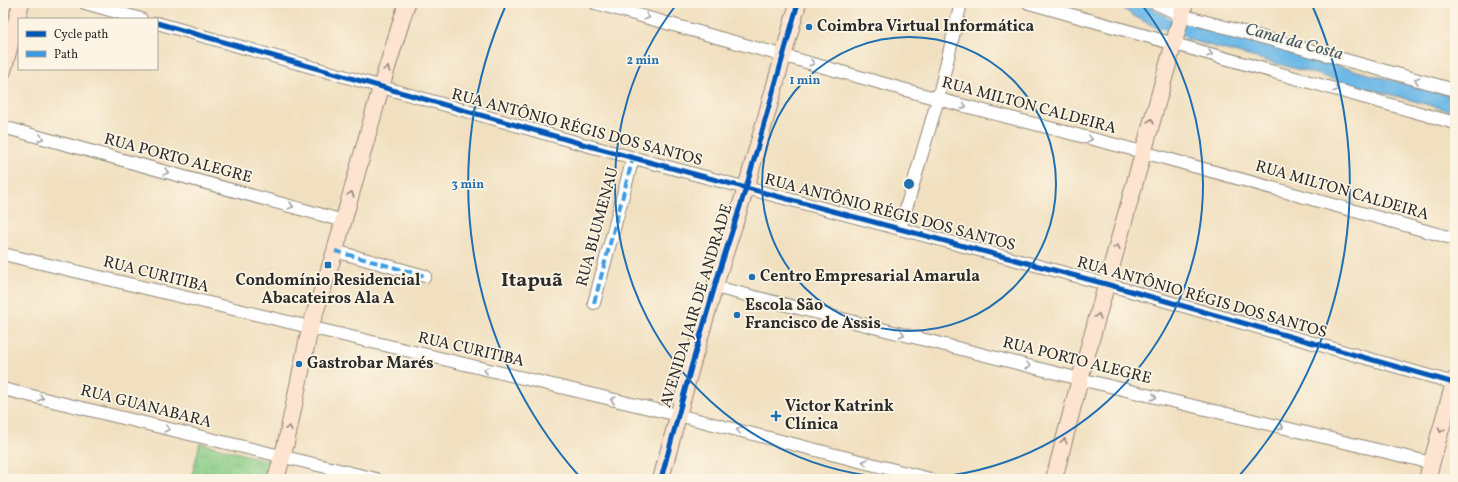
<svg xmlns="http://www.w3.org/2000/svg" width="1458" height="482" font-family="Vollkorn,serif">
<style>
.park{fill:url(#park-crowns);stroke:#587a57}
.water{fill:#6eb9e7;stroke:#4c7289}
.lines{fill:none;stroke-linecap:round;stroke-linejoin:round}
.canal{stroke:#6eb9e7;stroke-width:13}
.street-casing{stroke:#8e8676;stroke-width:14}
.secondary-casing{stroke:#8e8676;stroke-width:18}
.street{stroke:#fff;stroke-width:12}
.secondary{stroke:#fde4d0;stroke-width:16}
.quiet{stroke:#3d9ce1;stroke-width:4;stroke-dasharray:8 4;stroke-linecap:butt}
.cycleway-casing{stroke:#fcf5e5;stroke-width:8}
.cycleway{stroke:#0057b8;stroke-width:5}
.oneway{stroke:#a0a0a0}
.oneway2{stroke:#94887e}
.ring{fill:none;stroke:#1f6fb2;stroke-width:2}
.poi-dot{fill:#1f6fb2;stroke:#fcf5e5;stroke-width:1.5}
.labels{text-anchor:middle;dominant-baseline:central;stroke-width:3.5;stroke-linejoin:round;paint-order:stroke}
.poi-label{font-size:16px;font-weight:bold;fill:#2b2b2b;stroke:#fcf5e5;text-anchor:start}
.street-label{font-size:16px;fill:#2b2b2b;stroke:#fcf5e5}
.water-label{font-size:17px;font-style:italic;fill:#3f5663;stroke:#fcf5e5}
.district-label{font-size:20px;font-weight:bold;fill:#2b2b2b;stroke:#fcf5e5}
.centre{fill:#1f6fb2;stroke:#fcf5e5;stroke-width:2}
.ring-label{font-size:12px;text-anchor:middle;font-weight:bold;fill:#1f6fb2;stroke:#fcf5e5;stroke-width:3.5;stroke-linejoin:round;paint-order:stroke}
</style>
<defs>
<pattern id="park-crowns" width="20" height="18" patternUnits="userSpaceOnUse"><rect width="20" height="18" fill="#85ca83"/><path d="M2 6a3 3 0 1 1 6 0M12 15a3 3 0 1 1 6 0" fill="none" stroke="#6da46b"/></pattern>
</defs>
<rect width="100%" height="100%" fill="#fcf5e5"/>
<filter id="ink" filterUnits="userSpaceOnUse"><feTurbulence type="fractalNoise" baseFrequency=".025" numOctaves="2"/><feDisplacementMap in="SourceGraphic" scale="8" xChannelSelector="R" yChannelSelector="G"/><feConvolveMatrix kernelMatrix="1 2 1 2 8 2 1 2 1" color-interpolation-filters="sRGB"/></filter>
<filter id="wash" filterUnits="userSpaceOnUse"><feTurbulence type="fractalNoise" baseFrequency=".012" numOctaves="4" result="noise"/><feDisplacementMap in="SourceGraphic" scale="16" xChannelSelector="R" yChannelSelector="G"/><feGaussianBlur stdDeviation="0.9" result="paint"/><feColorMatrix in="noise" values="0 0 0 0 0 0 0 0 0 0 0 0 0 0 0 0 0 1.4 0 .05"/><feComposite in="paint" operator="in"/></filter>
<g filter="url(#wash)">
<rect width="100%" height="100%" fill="#f1e0c0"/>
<path class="park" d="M 200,443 L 270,461 L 266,479 L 191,479 Z"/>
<g class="water">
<path d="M 1114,3 L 1141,3 L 1166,16 L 1159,29 L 1134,16 Z"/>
<path d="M 1190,24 L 1302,54 L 1301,56 L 1455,97 L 1455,112 L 1186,39 Z"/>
</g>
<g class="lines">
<path class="canal" d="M 1127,3 L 1163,22 L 1204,36"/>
</g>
</g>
<g filter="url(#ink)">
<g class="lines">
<g class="street-casing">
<g id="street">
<path d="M 85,3 L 141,19"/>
<path d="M 595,3 L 938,99 L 1143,152 L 1455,239"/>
<path d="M 1029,3 L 1455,123"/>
<path d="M 1155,3 L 1181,15 L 1455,90"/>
<path d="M 157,23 L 593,147 L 1106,284 L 1454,383"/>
<path d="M 3,127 L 344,221"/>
<path d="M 900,229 L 938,99 L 961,3"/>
<path d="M 335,251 L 425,276"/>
<path d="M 3,254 L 678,415 L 930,479"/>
<path d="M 715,287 L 1080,379 L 1432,463"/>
<path d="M 594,303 L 633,158"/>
<path d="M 3,389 L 376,479"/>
</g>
</g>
<g class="secondary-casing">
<g id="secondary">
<path d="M 3,71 L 21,3"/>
<path d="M 276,479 L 286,443 L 310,328 L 335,251 L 381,87 L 407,3"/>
<path d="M 661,479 L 692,364 L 720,269 L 746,188 L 798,3"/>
<path d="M 1054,479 L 1080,379 L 1185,3"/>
<path d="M 1427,479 L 1455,379"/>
</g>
</g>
<use href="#street" class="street"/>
<use href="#secondary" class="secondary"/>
<g class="quiet">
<path d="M 335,251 L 425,276"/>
<path d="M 594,303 L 633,158"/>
</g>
<g class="cycleway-casing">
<g id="cycleway">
<path d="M 157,23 L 593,147 L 1106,284 L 1454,383"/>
<path d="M 661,479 L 692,364 L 720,269 L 746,188 L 798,3"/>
</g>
</g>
<use href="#cycleway" class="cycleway"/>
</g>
<defs><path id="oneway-chevron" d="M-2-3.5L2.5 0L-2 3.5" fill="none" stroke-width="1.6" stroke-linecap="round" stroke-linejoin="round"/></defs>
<g class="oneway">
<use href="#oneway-chevron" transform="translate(647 17) rotate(16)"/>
<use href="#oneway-chevron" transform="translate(1210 54) rotate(16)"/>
<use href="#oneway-chevron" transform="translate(812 63) rotate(16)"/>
<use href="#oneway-chevron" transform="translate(1417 80) rotate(-165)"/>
<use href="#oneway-chevron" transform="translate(1336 89) rotate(16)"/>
<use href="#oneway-chevron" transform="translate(964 106) rotate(14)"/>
<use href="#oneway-chevron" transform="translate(41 138) rotate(15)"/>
<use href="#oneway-chevron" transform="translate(1090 139) rotate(14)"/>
<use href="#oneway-chevron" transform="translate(166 172) rotate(15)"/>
<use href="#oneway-chevron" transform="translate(291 206) rotate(15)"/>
<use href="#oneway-chevron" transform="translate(902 334) rotate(14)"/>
<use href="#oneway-chevron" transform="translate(1028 366) rotate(14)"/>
<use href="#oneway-chevron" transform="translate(486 370) rotate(-167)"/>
<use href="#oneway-chevron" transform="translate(1154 397) rotate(13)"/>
<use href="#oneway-chevron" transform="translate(41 398) rotate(14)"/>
<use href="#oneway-chevron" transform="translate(613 400) rotate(-167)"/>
<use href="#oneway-chevron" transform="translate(1281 427) rotate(13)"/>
<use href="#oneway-chevron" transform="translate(167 429) rotate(14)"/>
<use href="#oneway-chevron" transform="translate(739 430) rotate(-166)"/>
<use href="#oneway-chevron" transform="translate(865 462) rotate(-166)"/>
</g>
<g class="oneway2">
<use href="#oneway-chevron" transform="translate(387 69) rotate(-72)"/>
<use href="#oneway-chevron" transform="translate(1151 121) rotate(-75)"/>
<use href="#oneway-chevron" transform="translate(351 194) rotate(-74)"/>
<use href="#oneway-chevron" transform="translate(1117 247) rotate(-75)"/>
<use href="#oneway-chevron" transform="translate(1098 316) rotate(-75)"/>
<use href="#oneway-chevron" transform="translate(289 428) rotate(-78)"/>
<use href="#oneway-chevron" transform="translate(1441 430) rotate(106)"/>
<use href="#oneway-chevron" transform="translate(1064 441) rotate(-76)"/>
</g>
</g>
<g class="ring">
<circle cx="909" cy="184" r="147"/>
<path d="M1142 5A294 294 0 1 1 676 5"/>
<path d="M579 476A441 441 0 0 1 506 5M1312 5A441 441 0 0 1 1239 476"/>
</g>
<g class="poi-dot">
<circle cx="809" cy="27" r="4"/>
<rect x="324" y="261" width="8" height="8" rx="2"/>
<circle cx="752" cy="277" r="4"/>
<circle cx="737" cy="315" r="4"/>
<circle cx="299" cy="364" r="4"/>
<path d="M774 410h4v4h4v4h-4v4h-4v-4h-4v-4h4z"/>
</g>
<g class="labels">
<g class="poi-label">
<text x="817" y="27">Coimbra Virtual Informática</text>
<text x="760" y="277">Centro Empresarial Amarula</text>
<text x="328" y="281" text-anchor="middle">Condomínio Residencial<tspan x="328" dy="18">Abacateiros Ala A</tspan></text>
<text x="745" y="306">Escola São<tspan x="745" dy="18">Francisco de Assis</tspan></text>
<text x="307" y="364">Gastrobar Marés</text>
<text x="785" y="407">Victor Katrink<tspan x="785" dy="18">Clínica</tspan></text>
</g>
<g class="street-label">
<text transform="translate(1029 106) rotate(15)">RUA MILTON CALDEIRA</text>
<text transform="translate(577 128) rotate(15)">RUA ANTÔNIO RÉGIS DOS SANTOS</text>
<text transform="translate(178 159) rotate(15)">RUA PORTO ALEGRE</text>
<text transform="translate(1342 191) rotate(16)">RUA MILTON CALDEIRA</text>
<text transform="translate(890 213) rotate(15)">RUA ANTÔNIO RÉGIS DOS SANTOS</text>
<text transform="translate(598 227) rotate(-75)">RUA BLUMENAU</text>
<text transform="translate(156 275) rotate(14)">RUA CURITIBA</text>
<text transform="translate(1202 298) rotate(16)">RUA ANTÔNIO RÉGIS DOS SANTOS</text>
<text transform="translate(697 306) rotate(-73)">AVENIDA JAIR DE ANDRADE</text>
<text transform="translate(471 350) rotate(13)">RUA CURITIBA</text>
<text transform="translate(1077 361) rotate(14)">RUA PORTO ALEGRE</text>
<text transform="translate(146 407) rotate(14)">RUA GUANABARA</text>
</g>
<g class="water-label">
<text transform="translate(1294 42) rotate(15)">Canal da Costa</text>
</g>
<g class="district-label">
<text x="532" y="281">Itapuã</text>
</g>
</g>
<circle cx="909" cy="184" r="6" class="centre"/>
<g class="ring-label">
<text x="643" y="64">2 min</text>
<text x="805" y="84">1 min</text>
<text x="468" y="188">3 min</text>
</g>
<rect width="1458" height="482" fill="none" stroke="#fcf5e5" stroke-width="16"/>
<rect x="18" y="18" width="140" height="52" fill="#fcf5e5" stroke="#a8a49b"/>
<rect x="26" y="31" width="20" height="6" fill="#0057b8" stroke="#a8a49b"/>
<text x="54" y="38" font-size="12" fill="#2b2b2b">Cycle path</text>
<rect x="26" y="51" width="20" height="6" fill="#3d9ce1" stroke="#a8a49b"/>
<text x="54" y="58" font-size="12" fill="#2b2b2b">Path</text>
</svg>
